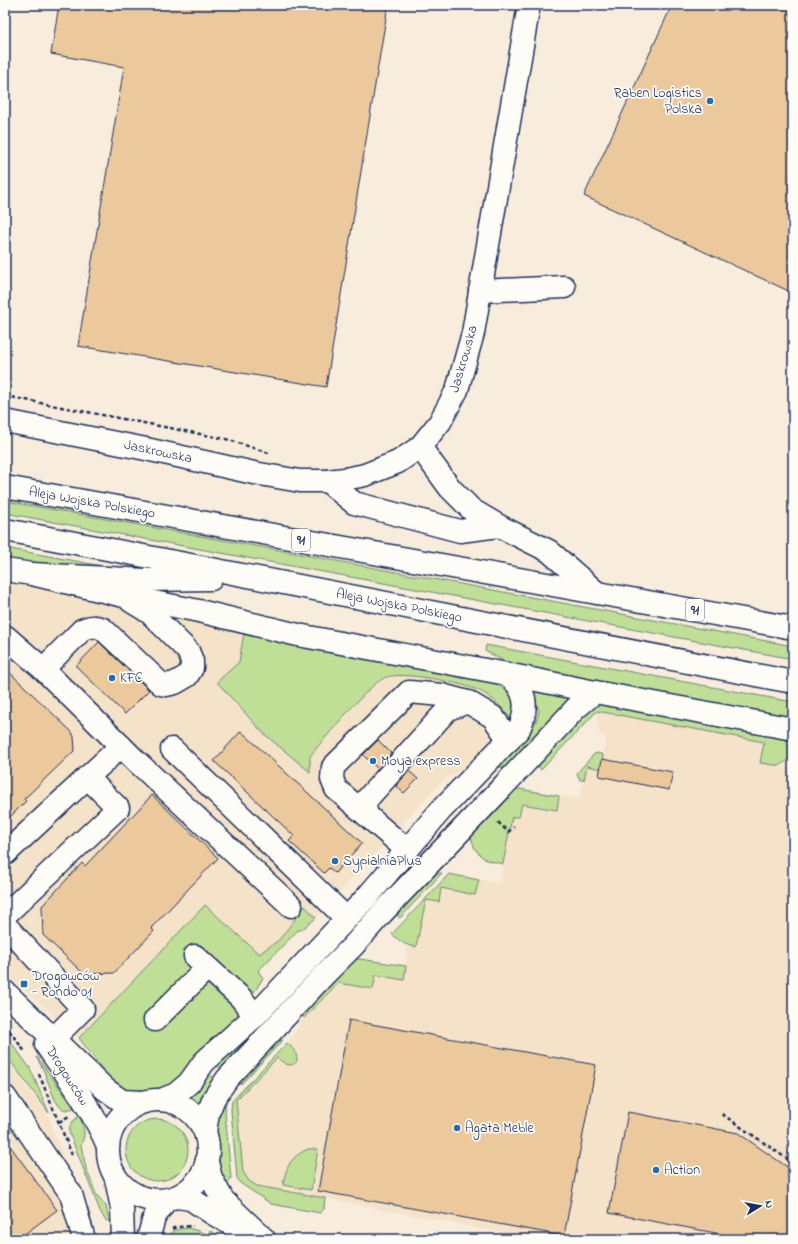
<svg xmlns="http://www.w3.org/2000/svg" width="798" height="1244" font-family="'Indie Flower',sans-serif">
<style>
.built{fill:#f4e2c9}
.green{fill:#bfde96;stroke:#6d867a}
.building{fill:#ecc99d;stroke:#1b2f5e}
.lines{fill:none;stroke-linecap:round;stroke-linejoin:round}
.minor-casing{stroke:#1b2f5e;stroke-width:25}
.major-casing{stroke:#1b2f5e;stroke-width:25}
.path{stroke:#1b2f5e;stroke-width:2.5;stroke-dasharray:4 3;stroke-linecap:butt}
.minor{stroke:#fdfcf7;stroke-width:22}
.major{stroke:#fdfcf7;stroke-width:22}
.poi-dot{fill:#1f6fb2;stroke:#fdfcf7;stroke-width:1.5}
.labels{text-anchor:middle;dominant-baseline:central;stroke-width:3.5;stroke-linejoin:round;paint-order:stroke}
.shield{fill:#fdfcf7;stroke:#5f6c8c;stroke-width:1}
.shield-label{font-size:13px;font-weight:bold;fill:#1b2f5e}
.poi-label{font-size:14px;fill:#1b2f5e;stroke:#fdfcf7;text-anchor:start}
.street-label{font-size:14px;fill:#1b2f5e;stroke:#fdfcf7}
</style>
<rect width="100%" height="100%" fill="#f8eddc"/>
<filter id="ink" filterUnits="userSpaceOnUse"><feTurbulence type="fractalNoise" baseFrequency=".025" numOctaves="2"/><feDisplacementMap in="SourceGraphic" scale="8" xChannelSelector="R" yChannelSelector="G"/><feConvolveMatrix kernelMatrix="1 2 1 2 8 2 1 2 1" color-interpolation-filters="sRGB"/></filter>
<g filter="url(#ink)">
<g class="built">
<path d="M 5,580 L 118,600 L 245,627 L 239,662 L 217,682 L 310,771 L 310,756 L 363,696 L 385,678 L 402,675 L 415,676 L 469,686 L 480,691 L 490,697 L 511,718 L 515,724 L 470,766 L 442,781 L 316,918 L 304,906 L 279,940 L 259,955 L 205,905 L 79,1038 L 5,973 Z"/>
<path d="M 597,711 L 764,742 L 760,762 L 793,768 L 793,1239 L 534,1239 L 284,1190 L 282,1191 L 257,1186 L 249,1181 L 243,1172 L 236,1100 L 278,1058 L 285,1064 L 294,1064 L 297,1061 L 297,1055 L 294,1050 L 287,1043 L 304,1018 L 337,983 L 372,989 L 376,975 L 404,980 L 408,946 L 416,947 L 426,900 L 441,888 L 475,894 L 479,880 L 500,883 L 512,817 L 522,804 L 557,810 L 559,796 L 580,799 L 587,766 L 601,769 L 606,736 L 599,734 Z"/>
<path d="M 5,1058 L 47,1113 L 95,1239 L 5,1239 Z"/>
</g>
<g class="green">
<path d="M 5,501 L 278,550 L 793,646 L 793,659 L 5,513 Z"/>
<path d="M 5,548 L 113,568 L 50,566 L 5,558 Z"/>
<path d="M 245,627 L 314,650 L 494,683 C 515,693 515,704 515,724 C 506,712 494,698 480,691 C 463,683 400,670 384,678 C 372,685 362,697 352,707 C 338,723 324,739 310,756 L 310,772 L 263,733 L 217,682 L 239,662 Z"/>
<path d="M 486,645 L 793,702 L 793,720 L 638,689 L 514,666 L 485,651 Z"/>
<path d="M 533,690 L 574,695 L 509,767 L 493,768 L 535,724 L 539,712 Z"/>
<path d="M 597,704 L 606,704 L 784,737 C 791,747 794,761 779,765 C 774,766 765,763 760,763 L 764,742 L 597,711 L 541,770 L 536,762 L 580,713 Z"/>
<path d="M 598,753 L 603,755 L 601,769 L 587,766 L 584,780 L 580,780 L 577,773 L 594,754 Z"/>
<path d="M 520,789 L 559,796 L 557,810 L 522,804 L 519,817 L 512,817 L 503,864 L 486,860 L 480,855 L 475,849 L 471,837 L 472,827 L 512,790 Z"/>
<path d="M 442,873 L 400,918 L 393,912 L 434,874 Z"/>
<path d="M 449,874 L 479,880 L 475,895 L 441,888 L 439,902 L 426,900 L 416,947 C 406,946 399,941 392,934 Z"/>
<path d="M 205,905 L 259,954 L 279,940 L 305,906 L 316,918 L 301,930 L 298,930 L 258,971 L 263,978 L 239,1016 L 206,1053 L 165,1090 L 131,1094 L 111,1081 L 79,1038 Z"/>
<path d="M 360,959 L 406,966 L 404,980 L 376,975 L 373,989 L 338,983 L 304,1018 L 302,1011 L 352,960 Z"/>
<path d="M 257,1029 L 264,1030 L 226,1073 L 212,1062 Z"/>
<path d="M 5,1034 L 30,1068 L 49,1113 L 5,1054 Z"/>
<path d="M 283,1040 L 241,1084 L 236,1079 L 274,1042 Z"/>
<path d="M 287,1043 C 293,1049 297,1052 297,1061 C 290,1069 284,1063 277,1058 L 236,1100 L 243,1172 L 249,1181 L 257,1186 L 325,1198 L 324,1209 L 320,1213 L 271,1204 L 240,1183 L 237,1178 L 231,1110 L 232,1101 Z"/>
<path d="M 36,1057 L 37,1057 L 74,1108 L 65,1110 L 60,1107 L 55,1100 L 43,1069 Z"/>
<path d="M 205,1072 L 219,1081 L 199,1107 L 185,1097 Z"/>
<path d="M 230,1092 L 226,1101 L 225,1112 L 231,1178 L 229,1182 L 223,1190 L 215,1165 L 217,1146 L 214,1126 L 214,1118 Z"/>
<path d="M 80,1116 L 84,1130 L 84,1136 L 81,1145 L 86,1168 L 96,1194 L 106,1206 L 109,1221 L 105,1220 L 100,1211 L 69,1132 C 69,1124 73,1120 80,1116 Z"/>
<circle cx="157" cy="1150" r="31"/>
<path d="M 308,1149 L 318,1149 L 311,1190 L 283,1185 C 286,1167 290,1157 308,1149 Z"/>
<path d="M 188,1228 L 199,1231 L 208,1235 L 210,1231 L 226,1239 L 166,1239 C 171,1230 179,1229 188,1228 Z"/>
</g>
<g class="building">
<path d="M 59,5 L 388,5 L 326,387 L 78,346 L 124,67 L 51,54 Z"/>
<path d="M 672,5 L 793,5 L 793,293 L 584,196 Z"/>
<path d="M 99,642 L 149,690 L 125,714 L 76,666 Z"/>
<path d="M 5,668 L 72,732 L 74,737 L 75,750 L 24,799 L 26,801 L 5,822 Z"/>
<path d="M 241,731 L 362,843 L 335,873 L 329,868 L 324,873 L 289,841 L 294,836 L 214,761 Z"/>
<path d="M 378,740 L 391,753 L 378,769 L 363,755 Z"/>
<path d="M 602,759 L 673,772 L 669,790 L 599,776 Z"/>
<path d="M 409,771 L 418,779 L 404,793 L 396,786 Z"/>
<path d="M 152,795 L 218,858 L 151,928 L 154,931 L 114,973 L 84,974 L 43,935 L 42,906 L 82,863 L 85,866 Z"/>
<path d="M 349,1020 L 596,1065 L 564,1236 L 318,1191 Z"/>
<path d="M 628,1112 L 738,1133 L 793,1171 L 793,1239 L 728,1239 L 721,1234 L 609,1213 Z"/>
<path d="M 5,1139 L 57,1210 L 18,1239 L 5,1239 Z"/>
</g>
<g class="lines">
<g class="minor-casing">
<g id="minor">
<path d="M 480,291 L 564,287"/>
<path d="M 5,421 L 146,449 L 254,473 L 300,481 L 327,481 L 345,479 L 365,475 L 398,462 L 420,447 L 440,422 L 457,390 L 473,333 L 529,5"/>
<path d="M 420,447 L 450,488 L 472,510 L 499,526 L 549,551 L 597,593"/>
<path d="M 327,481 L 354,503 L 460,531 L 499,526"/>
<path d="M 5,570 L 32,574 L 124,596 L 199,611 L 298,635 L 507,674 L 595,692 L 793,729"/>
<path d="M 5,636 L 43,669 L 134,759 L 291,906"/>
<path d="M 43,669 L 82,630 C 90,626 95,626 103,629 L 161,684 L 166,685 L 175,683 L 187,676 L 192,668 L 192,661 L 188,651 L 149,612 L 131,601"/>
<path d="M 172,749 L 346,918"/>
<path d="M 367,815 L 365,807 L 367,799 L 448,709 L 468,702"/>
<path d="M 407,850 L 336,789 L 332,779 L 333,767 L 409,692 L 442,695 L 468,702 L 493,717 L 509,740"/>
<path d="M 5,854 L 121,746"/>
<path d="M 5,915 L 118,808 L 87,777"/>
<path d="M 5,925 L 83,1009 L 53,1039"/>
<path d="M 195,956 L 241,998 L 255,1016"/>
<path d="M 5,992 L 105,1089 L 122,1101 L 143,1102"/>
<path d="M 155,1020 L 207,968"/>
<path d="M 46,1045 C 68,1077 93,1110 108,1146"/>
<path d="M 5,1097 L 71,1194 L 84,1239"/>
<circle cx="158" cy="1150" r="50"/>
<path d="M 161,1100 L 176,1094 L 189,1083 L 204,1062 L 255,1016 L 367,897 L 441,810 L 519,729 C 529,707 526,689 507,674"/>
<path d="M 205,1132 L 208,1113 L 214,1098 L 227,1079 L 323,976 L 353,946 L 383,912 L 493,797 L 576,708 L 595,692"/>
<path d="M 207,1162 L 211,1178 L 223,1200 L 264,1239"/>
<path d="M 116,1179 L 122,1208 L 123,1239"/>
<path d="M 177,1197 L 191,1199 L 212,1213 L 246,1233"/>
<path d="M 148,1239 L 154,1218 L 166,1200"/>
</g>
</g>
<g class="major-casing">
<g id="major">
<path d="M 5,487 L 793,628"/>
<path d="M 5,530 C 268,578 530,633 793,682"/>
<path d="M 32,574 L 146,580 L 211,579"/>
</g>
</g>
<g class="path">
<path d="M 5,396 L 226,439 L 269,453"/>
<path d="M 498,822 L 508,832 L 514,827"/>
<path d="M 5,1025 L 26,1053"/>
<path d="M 39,1074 L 72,1155"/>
<path d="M 722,1114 L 793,1163"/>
<path d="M 59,1122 L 69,1116"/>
<path d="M 172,1229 L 177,1227 L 193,1226"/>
</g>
<use href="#minor" class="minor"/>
<use href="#major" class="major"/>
</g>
</g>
<g class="poi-dot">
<circle cx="710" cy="101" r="4"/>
<circle cx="112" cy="678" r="4"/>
<circle cx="373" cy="761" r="4"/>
<circle cx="335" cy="861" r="4"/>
<rect x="20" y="980" width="8" height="8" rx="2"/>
<circle cx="457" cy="1128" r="4"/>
<circle cx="656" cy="1170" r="4"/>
</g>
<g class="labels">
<g class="shield">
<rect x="292" y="529" width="18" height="22" rx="3"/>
<rect x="686" y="599" width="18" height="22" rx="3"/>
</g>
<g class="shield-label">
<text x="301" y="540">91</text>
<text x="695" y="610">91</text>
</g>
<g class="poi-label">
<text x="702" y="93" text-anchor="end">Raben Logistics<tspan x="702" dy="16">Polska</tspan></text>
<text x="120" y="678">KFC</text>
<text x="381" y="761">Moya express</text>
<text x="343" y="861">SypialniaPlus</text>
<text x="32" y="976">Drogowców<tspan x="32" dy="16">- Rondo 01</tspan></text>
<text x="465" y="1128">Agata Meble</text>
<text x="664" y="1170">Action</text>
</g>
<g class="street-label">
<text transform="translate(464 359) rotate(-74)">Jaskrowska</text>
<text transform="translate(158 452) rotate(12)">Jaskrowska</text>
<text transform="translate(92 503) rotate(10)">Aleja Wojska Polskiego</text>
<text transform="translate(399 606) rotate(11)">Aleja Wojska Polskiego</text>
<text transform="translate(67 1076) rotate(57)">Drogowców</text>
</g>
</g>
<rect width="798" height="1244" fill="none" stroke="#fdfcf7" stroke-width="20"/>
<rect x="10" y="10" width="778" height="1224" fill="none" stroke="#1b2f5e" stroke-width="1.5" filter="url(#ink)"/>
<g transform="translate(760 1206) rotate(79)" stroke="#fdfcf7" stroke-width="3" paint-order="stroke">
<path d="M0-3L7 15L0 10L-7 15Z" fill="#1b2f5e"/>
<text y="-6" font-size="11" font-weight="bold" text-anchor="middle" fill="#1b2f5e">N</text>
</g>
</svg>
